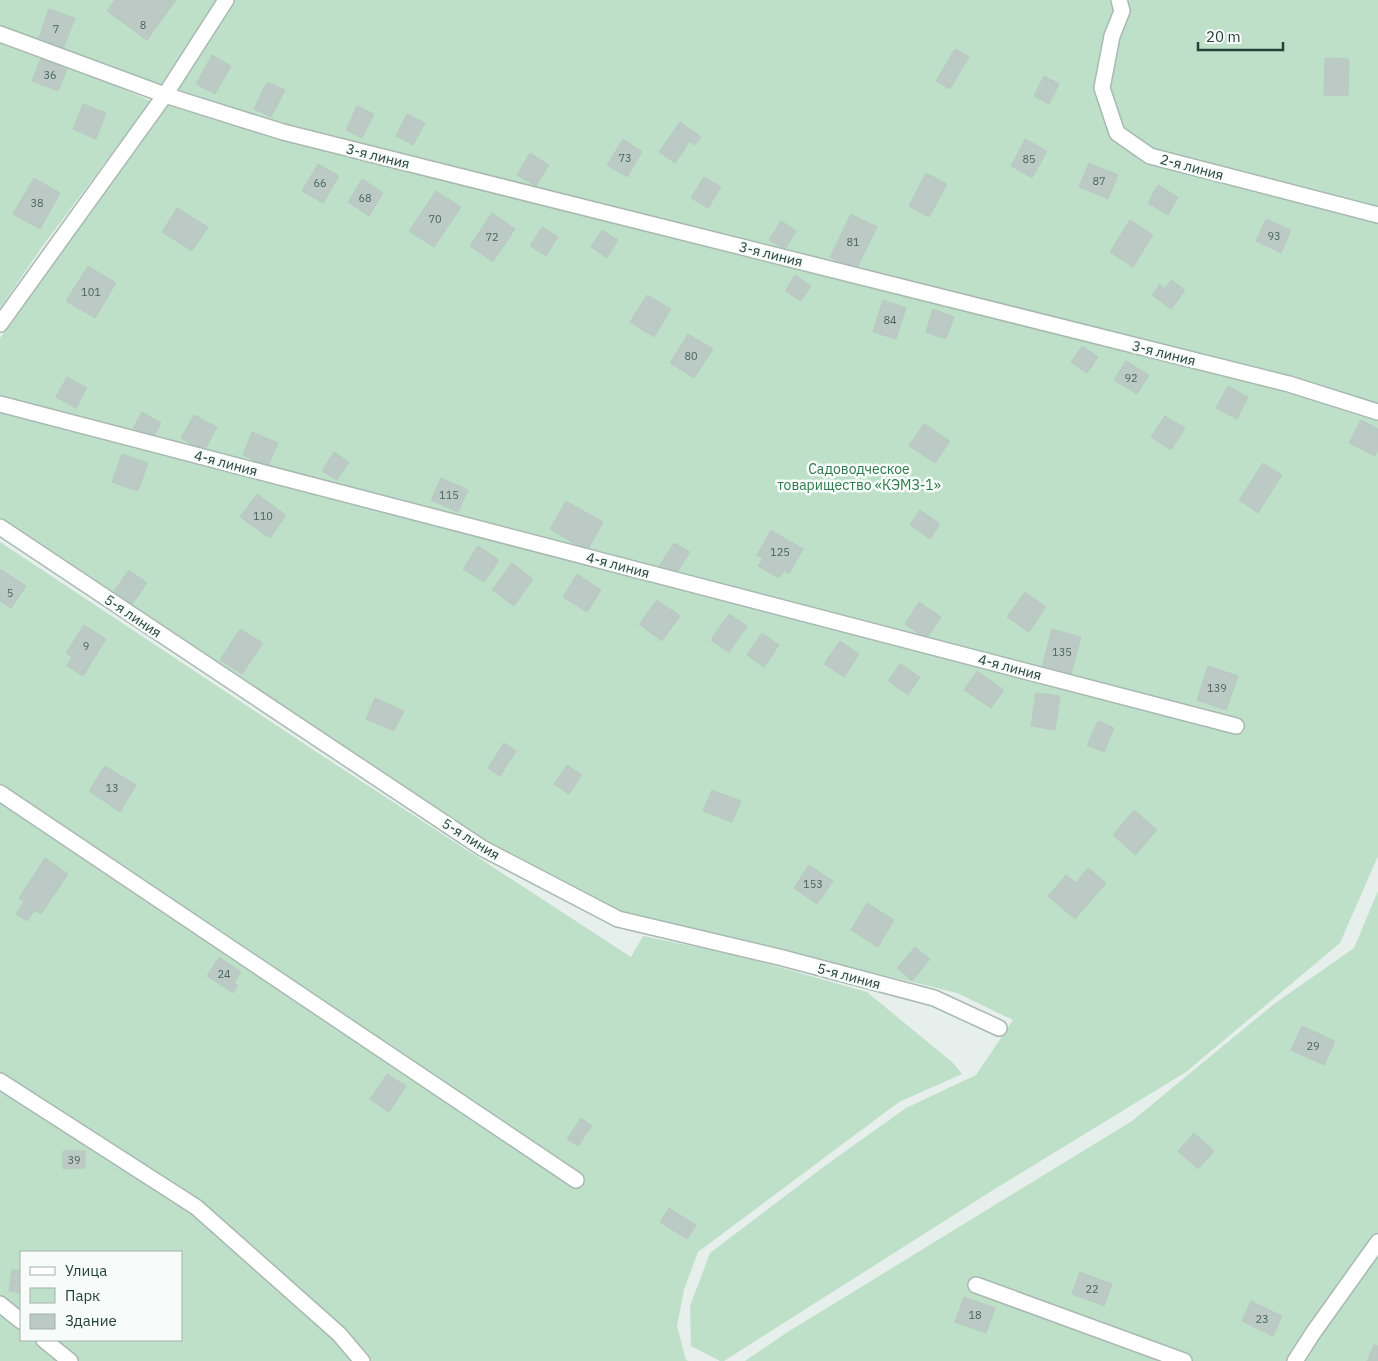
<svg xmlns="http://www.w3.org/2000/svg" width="1378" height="1361" font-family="'IBM Plex Sans',sans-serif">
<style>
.green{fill:#bfe0c8;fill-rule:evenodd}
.building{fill:#bbcac4;stroke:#b8c9c2}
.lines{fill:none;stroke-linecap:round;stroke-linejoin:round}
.minor-casing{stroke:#a8b8b2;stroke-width:18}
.minor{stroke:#fff;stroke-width:15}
.labels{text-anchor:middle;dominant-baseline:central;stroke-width:5;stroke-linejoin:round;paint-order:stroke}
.number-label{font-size:11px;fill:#4a645c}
.street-label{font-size:14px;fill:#24423a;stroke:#f7fbf9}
.park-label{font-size:14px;fill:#2d7a4b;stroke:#f7fbf9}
</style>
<rect width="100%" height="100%" fill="#e6efeb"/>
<g class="green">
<path d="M 0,0 L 217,0 L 160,86 L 0,29 Z"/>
<path d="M 232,0 L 1378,0 L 1378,856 L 1340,943 L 1186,1072 L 990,1192 L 724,1361 L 720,1361 L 691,1346 L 690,1306 L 710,1253 L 826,1165 L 906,1108 L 976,1075 L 1013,1020 L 957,993 L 617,910 L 499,851 L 0,518 L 0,338 L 161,106 Z"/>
<path d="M 0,39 L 24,47 L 151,101 L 42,247 L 0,308 Z"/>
<path d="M 0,542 L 318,753 L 631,957 L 643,936 L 736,955 L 867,992 L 953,1063 L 962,1074 L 899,1102 L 698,1252 L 684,1290 L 677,1326 L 686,1360 L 689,1361 L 0,1361 ZM 21,1252 L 181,1252 L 181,1340 L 21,1340 Z"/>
<path d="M 1378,891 L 1378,1361 L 745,1361 L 786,1333 L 1132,1121 L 1274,1004 L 1354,948 Z"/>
</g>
<g class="building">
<path d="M 115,0 L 176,0 L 147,40 L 107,11 Z"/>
<path d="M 49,9 L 75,18 L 63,49 L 38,40 Z"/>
<path d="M 955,49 L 969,57 L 950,89 L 936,81 Z"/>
<path d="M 212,55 L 231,66 L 215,94 L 196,84 Z"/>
<path d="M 41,58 L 67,69 L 58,91 L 32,81 Z"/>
<path d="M 1325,58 L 1349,59 L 1348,96 L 1324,95 Z"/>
<path d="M 1044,76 L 1059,84 L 1049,104 L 1034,96 Z"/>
<path d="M 267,82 L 285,90 L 271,117 L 254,109 Z"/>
<path d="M 83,104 L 106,113 L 96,139 L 73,129 Z"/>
<path d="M 357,106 L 374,114 L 362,138 L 346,130 Z"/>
<path d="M 407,114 L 425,123 L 413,145 L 396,136 Z"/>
<path d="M 680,122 L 701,137 L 695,145 L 690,141 L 675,163 L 659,152 Z"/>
<path d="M 623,139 L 642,152 L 627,177 L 607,165 Z"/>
<path d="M 1025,139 L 1047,151 L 1032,178 L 1011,166 Z"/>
<path d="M 530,153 L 549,165 L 536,186 L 517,175 Z"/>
<path d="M 1089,163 L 1118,175 L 1108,199 L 1079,187 Z"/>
<path d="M 318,164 L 339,176 L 323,203 L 302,191 Z"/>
<path d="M 926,173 L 947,184 L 929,217 L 909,206 Z"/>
<path d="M 704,177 L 721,187 L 708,208 L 691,198 Z"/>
<path d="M 34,178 L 60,193 L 40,229 L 13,214 Z"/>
<path d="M 362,179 L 383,193 L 369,216 L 348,202 Z"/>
<path d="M 1158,185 L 1178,197 L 1168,215 L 1148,203 Z"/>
<path d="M 436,191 L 461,207 L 434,247 L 409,231 Z"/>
<path d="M 177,208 L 208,227 L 192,251 L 162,232 Z"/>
<path d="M 492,213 L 515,229 L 493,262 L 470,246 Z"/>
<path d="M 851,214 L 877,227 L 856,270 L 830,257 Z"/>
<path d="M 1266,219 L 1291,230 L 1281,253 L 1256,241 Z"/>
<path d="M 1130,220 L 1153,235 L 1133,267 L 1110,252 Z"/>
<path d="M 781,221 L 796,231 L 785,249 L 769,240 Z"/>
<path d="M 542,227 L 558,237 L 546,256 L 530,246 Z"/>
<path d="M 602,230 L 618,240 L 607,258 L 591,247 Z"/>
<path d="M 88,266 L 116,283 L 95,318 L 66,301 Z"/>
<path d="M 795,275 L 811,286 L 801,301 L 785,291 Z"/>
<path d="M 1171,280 L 1185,290 L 1171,309 L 1152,295 L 1160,284 L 1165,289 Z"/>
<path d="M 647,295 L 671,309 L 654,337 L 630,322 Z"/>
<path d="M 883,300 L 906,308 L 896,339 L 873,332 Z"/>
<path d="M 933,309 L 954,317 L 946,339 L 926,332 Z"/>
<path d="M 688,334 L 713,349 L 694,378 L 670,363 Z"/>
<path d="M 1082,346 L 1098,357 L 1087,373 L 1071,362 Z"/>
<path d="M 1126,361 L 1149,375 L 1137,394 L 1114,380 Z"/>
<path d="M 67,377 L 87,388 L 76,408 L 56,397 Z"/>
<path d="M 1228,386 L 1248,397 L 1237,419 L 1216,408 Z"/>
<path d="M 142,412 L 161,423 L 152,439 L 133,428 Z"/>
<path d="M 194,415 L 217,427 L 204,451 L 181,438 Z"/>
<path d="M 1165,416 L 1185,428 L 1171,450 L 1151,437 Z"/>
<path d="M 1361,420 L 1378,429 L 1378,450 L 1375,456 L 1349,443 Z"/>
<path d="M 924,424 L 950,441 L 935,463 L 909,446 Z"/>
<path d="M 252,432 L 278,443 L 268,466 L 243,455 Z"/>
<path d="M 334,452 L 349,462 L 337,480 L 322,471 Z"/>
<path d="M 122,454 L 148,463 L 138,491 L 112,482 Z"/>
<path d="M 1263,463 L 1282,475 L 1258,513 L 1239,500 Z"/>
<path d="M 441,478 L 468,490 L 458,512 L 431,500 Z"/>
<path d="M 257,494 L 286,515 L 270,538 L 240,517 Z"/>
<path d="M 566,501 L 603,522 L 587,551 L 550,529 Z"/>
<path d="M 920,510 L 940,524 L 930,539 L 910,525 Z"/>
<path d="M 771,530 L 803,549 L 789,574 L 784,571 L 779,578 L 758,566 L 763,559 L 757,555 Z"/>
<path d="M 674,543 L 690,552 L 675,576 L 659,566 Z"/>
<path d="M 478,546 L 499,560 L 484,582 L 463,569 Z"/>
<path d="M 512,563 L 533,579 L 514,606 L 492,590 Z"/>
<path d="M 0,569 L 26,586 L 11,608 L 0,601 Z"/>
<path d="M 129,570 L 147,583 L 132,604 L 114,591 Z"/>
<path d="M 577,574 L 601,590 L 587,612 L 563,597 Z"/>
<path d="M 1025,592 L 1046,607 L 1029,632 L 1007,617 Z"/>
<path d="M 657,600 L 680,616 L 662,641 L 639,624 Z"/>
<path d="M 919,602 L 941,617 L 926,639 L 905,624 Z"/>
<path d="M 729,614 L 747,626 L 729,652 L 711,640 Z"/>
<path d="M 84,625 L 106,639 L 83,676 L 67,666 L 72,657 L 66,653 Z"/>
<path d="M 240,629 L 263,643 L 242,674 L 220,660 Z"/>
<path d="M 1052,629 L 1081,637 L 1071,674 L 1042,667 Z"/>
<path d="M 762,633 L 779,645 L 764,667 L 747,655 Z"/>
<path d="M 840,641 L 859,654 L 844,677 L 824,664 Z"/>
<path d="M 900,664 L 920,677 L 908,695 L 888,681 Z"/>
<path d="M 1208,666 L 1238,676 L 1226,710 L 1197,700 Z"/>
<path d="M 977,671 L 1004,690 L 991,708 L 964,690 Z"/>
<path d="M 1036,693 L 1060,696 L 1055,730 L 1031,726 Z"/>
<path d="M 375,698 L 404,711 L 394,731 L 366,719 Z"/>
<path d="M 1098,721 L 1114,728 L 1104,752 L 1087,745 Z"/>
<path d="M 504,743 L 516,751 L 500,776 L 488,768 Z"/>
<path d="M 567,765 L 582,775 L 569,794 L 554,784 Z"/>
<path d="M 105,766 L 136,785 L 120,812 L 89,791 Z"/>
<path d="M 712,790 L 741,801 L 732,822 L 703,811 Z"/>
<path d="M 1134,810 L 1157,830 L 1135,855 L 1113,835 Z"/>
<path d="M 45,858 L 68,874 L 41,914 L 35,910 L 27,921 L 16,914 L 24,902 L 19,898 Z"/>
<path d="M 809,865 L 833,881 L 817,904 L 794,888 Z"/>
<path d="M 1088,868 L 1106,883 L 1075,919 L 1048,896 L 1066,875 L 1076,883 Z"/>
<path d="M 867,903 L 894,920 L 878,947 L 851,930 Z"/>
<path d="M 915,947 L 930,959 L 912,981 L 897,968 Z"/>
<path d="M 219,957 L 241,972 L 234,983 L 238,985 L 233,993 L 207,976 Z"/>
<path d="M 1302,1026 L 1335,1041 L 1324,1065 L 1291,1050 Z"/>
<path d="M 387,1074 L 406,1086 L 389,1112 L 370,1099 Z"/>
<path d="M 581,1118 L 592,1126 L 578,1146 L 567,1139 Z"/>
<path d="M 1194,1133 L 1214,1151 L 1198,1169 L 1178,1151 Z"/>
<path d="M 63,1151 L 85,1151 L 85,1168 L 63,1169 Z"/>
<path d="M 669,1208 L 696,1225 L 687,1239 L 660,1222 Z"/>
<path d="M 12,1270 L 21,1271 L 21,1293 L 9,1291 Z"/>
<path d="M 1080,1272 L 1112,1284 L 1104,1306 L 1072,1294 Z"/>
<path d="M 964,1297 L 995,1308 L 986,1333 L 955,1322 Z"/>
<path d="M 1251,1301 L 1282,1316 L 1273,1336 L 1242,1321 Z"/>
<path d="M 1374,1345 L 1378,1346 L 1378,1361 L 1367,1361 Z"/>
</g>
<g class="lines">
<g class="minor-casing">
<g id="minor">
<path d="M 1119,0 L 1122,11 L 1112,36 L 1102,88 L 1117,133 L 1150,156 L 1378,215"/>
<path d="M 0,34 L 165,95 L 283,132 L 1289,384 L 1378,412"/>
<path d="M 0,324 L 165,95 L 226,0"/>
<path d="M 0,404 L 1236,726"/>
<path d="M 0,527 L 482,848 L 618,919 L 779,957 L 934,998 L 999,1028"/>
<path d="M 0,793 L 576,1180"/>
<path d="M 0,1081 L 196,1207 L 339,1334 L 362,1361"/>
<path d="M 976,1285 L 1184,1361"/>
<path d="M 0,1304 L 21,1321"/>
<path d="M 44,1340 L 70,1361"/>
<path d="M 1295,1361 L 1313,1333 L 1378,1242"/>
</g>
</g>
<use href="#minor" class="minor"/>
</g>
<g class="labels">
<g class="number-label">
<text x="143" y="25">8</text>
<text x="56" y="29">7</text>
<text x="50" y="75">36</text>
<text x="625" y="158">73</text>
<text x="1029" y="159">85</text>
<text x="1099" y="181">87</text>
<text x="320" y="183">66</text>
<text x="365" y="198">68</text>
<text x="37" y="203">38</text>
<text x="435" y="219">70</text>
<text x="1274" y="236">93</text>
<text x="492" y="237">72</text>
<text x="853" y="242">81</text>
<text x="91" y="292">101</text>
<text x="890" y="320">84</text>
<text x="691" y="356">80</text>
<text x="1131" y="378">92</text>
<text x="449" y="495">115</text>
<text x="263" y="516">110</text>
<text x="780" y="552">125</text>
<text x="10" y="593">5</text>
<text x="86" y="646">9</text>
<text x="1062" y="652">135</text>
<text x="1217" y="688">139</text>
<text x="112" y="788">13</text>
<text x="813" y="884">153</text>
<text x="224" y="974">24</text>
<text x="1313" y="1046">29</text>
<text x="74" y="1160">39</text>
<text x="1092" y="1289">22</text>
<text x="975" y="1315">18</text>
<text x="1262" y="1319">23</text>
</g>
<g class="street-label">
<text transform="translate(378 156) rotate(14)">3-я линия</text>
<text transform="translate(1192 167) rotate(15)">2-я линия</text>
<text transform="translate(771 254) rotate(14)">3-я линия</text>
<text transform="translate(1164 353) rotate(14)">3-я линия</text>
<text transform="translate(226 463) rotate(15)">4-я линия</text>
<text transform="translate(618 565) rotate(15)">4-я линия</text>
<text transform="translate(133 616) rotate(34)">5-я линия</text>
<text transform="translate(1010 667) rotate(15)">4-я линия</text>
<text transform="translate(471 839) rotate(32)">5-я линия</text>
<text transform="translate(849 976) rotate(15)">5-я линия</text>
</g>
<g class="park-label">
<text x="859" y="469">Садоводческое<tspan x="859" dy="16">товарищество «КЭМЗ-1»</tspan></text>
</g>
</g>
<rect x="20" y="1251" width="162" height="90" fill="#f7fbf9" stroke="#a3b1ad"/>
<rect x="30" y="1267" width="25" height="8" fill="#ffffff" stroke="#a3b1ad"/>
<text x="65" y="1276" font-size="15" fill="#24423a">Улица</text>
<rect x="30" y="1288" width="25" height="15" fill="#bfe0c8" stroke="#a3b1ad"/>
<text x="65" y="1301" font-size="15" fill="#24423a">Парк</text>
<rect x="30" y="1314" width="25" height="15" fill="#bbcac4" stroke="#a3b1ad"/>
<text x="65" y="1326" font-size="15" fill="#24423a">Здание</text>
<path d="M1198 42v8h85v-8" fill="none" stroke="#24423a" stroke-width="2.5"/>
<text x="1206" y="42" font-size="15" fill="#24423a" stroke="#f7fbf9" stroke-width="4" paint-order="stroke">20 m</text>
</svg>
